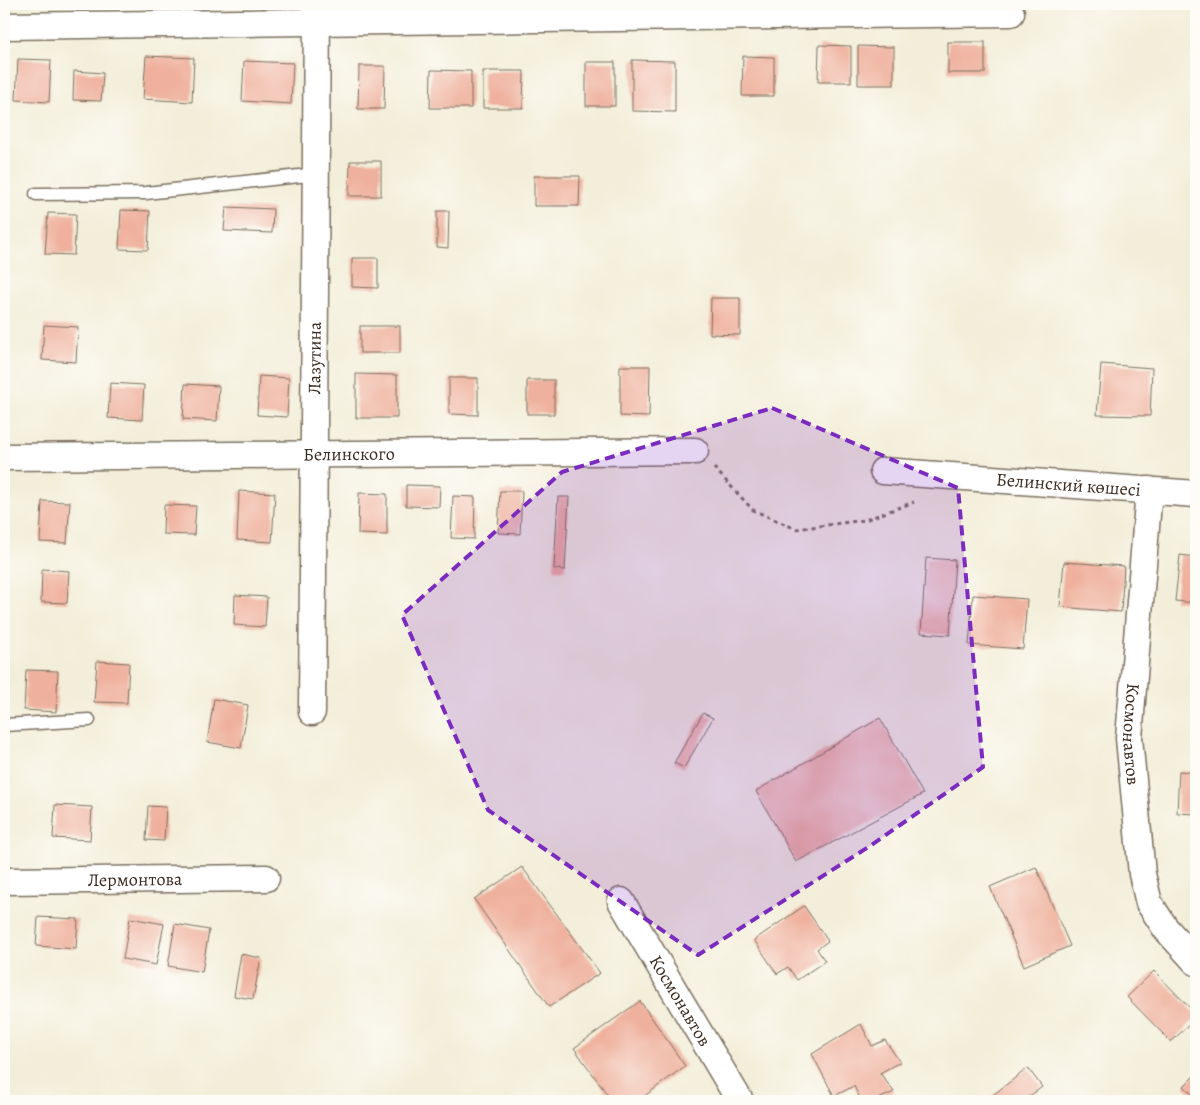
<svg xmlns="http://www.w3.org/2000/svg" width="1200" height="1105" font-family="Alegreya,serif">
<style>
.building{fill:#efb19d}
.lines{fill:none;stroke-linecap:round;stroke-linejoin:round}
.lane-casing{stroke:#7b6f5f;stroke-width:15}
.street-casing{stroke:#7b6f5f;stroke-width:29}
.path{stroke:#7b6f5f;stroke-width:3;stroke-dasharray:4 4;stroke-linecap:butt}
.lane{stroke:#fff;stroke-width:12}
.street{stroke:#fff;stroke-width:26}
.marked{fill:#7b2cbf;fill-opacity:0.2;stroke:#7b2cbf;stroke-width:4;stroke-dasharray:10 6;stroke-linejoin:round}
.labels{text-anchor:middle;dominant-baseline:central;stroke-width:4;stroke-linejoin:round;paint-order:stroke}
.street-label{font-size:18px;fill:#3b2a1e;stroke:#fdfcf7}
</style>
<rect width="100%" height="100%" fill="#fdfcf7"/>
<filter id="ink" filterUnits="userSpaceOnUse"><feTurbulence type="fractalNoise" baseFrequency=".02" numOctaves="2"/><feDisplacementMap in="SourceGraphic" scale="10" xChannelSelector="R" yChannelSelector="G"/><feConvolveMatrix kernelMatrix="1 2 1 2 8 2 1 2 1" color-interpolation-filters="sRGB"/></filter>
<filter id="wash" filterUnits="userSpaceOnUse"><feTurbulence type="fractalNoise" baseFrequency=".0096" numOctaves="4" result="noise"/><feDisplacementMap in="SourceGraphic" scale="20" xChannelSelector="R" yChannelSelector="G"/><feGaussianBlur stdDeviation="1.12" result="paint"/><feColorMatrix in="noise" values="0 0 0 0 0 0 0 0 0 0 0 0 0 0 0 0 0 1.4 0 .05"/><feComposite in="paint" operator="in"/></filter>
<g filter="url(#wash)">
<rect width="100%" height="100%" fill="#f3eed9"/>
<g id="blocks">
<g class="building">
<rect x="948" y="42" width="37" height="31"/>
<path d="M 819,45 L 851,46 L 851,82 L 818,82 Z"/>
<path d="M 858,46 L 894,47 L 894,85 L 858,85 Z"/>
<path d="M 146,56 L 194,58 L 192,102 L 143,99 Z"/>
<path d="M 743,56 L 774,57 L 774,96 L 742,96 Z"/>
<path d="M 18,59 L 51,60 L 49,102 L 16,100 Z"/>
<path d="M 632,60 L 675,61 L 675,112 L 632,111 Z"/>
<path d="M 244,61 L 293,63 L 291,104 L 242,101 Z"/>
<rect x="586" y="62" width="29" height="44"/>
<path d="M 359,66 L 385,66 L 384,109 L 358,109 Z"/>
<path d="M 431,70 L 471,71 L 471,108 L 430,108 Z"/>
<path d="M 74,71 L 103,73 L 101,101 L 73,100 Z"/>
<path d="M 483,71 L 524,71 L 523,108 L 483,108 Z"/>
<path d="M 350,161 L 381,161 L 381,196 L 349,196 Z"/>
<path d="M 534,176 L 580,176 L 579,206 L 534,206 Z"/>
<path d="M 226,207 L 273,209 L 272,233 L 224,231 Z"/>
<path d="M 121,210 L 150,211 L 148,250 L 119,249 Z"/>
<path d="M 437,211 L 449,211 L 448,248 L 437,247 Z"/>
<path d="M 48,213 L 76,214 L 74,255 L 45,254 Z"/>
<path d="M 352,258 L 378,258 L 378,288 L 352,287 Z"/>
<path d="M 711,298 L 740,298 L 740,335 L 710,334 Z"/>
<path d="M 44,325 L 78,327 L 76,362 L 42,360 Z"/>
<rect x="360" y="326" width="40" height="27"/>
<path d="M 1101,364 L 1152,368 L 1150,416 L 1097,415 Z"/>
<path d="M 620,366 L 650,366 L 649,417 L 620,416 Z"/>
<path d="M 356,374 L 397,375 L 397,418 L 356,418 Z"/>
<path d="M 259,376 L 289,378 L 287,417 L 257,415 Z"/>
<path d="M 449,378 L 478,378 L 478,415 L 449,414 Z"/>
<rect x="527" y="380" width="27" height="34"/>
<path d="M 110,383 L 144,385 L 142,420 L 108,418 Z"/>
<path d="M 185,384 L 219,386 L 217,421 L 183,419 Z"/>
<path d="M 406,485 L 440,486 L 439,507 L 406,506 Z"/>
<path d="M 239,491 L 275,493 L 272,542 L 237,540 Z"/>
<path d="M 500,491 L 522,491 L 520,534 L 498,533 Z"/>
<path d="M 359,493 L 387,494 L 387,535 L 358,534 Z"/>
<path d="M 453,496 L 475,497 L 474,539 L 451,538 Z"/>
<path d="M 558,497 L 569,497 L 565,570 L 554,569 Z"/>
<path d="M 42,501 L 70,502 L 67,543 L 40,542 Z"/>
<path d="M 164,505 L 196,506 L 194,535 L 163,534 Z"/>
<path d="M 1180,555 L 1196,557 L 1196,603 L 1175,601 Z"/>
<path d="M 926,558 L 955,560 L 950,635 L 921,633 Z"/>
<path d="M 1064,562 L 1124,566 L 1121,612 L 1060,607 Z"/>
<path d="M 42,569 L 69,571 L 67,603 L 41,602 Z"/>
<path d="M 235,595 L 267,597 L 265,627 L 234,625 Z"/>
<path d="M 973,595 L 1027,599 L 1023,649 L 969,645 Z"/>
<path d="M 97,661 L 129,663 L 127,703 L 94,702 Z"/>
<path d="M 26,670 L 58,671 L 56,712 L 24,710 Z"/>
<path d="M 214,699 L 248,705 L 241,748 L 207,742 Z"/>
<path d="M 703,713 L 713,718 L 684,768 L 674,763 Z"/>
<path d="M 880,718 L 923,794 L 796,862 L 756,791 Z"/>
<path d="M 1179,771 L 1196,772 L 1196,814 L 1177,813 Z"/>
<path d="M 55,805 L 92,807 L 90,840 L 53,838 Z"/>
<path d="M 148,806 L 166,807 L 164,841 L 146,840 Z"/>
<path d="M 522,867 L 600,973 L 549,1007 L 474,899 Z"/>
<path d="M 1036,867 L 1070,946 L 1024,966 L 990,887 Z"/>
<path d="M 804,906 L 828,941 L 817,949 L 825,961 L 797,980 L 788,967 L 777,974 L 754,940 Z"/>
<path d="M 38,917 L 78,919 L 76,949 L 36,946 Z"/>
<path d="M 130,918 L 164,924 L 156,965 L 123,959 Z"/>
<path d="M 175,924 L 209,930 L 202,972 L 168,966 Z"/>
<path d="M 241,954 L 261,958 L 253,999 L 234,996 Z"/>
<path d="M 1154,971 L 1196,1014 L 1196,1018 L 1171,1042 L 1127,997 Z"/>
<path d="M 640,1001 L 685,1066 L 638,1101 L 612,1101 L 574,1048 Z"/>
<path d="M 861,1024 L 872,1046 L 885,1040 L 900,1062 L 880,1073 L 894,1092 L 874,1101 L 861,1101 L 854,1086 L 834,1096 L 812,1054 Z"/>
<path d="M 1028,1068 L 1042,1087 L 1023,1101 L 985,1101 Z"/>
<path d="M 1196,1074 L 1196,1098 L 1184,1086 Z"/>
</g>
</g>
</g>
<g filter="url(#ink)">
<use href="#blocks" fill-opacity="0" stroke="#7b6f5f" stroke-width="1"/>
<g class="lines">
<g class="lane-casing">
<g id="lane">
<path d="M 36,194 L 146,193 L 317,174"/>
<path d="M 4,725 L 89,720"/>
</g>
</g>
<g class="street-casing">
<g id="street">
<path d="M 4,26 L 1011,13"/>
<path id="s1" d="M 4,457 L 695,451"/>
<path id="s2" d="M 883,471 L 1196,494"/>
<path id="s3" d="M 1149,490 L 1129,738 L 1142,874 L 1149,903 L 1166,929 L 1196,962"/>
<path id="s4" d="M 312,712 L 317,5"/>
<path id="s5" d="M 4,881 L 266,878"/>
<path id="s6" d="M 621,901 L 740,1101"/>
</g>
</g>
<path class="path" d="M 714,468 L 753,510 L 796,529 L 865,520 L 914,502"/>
<use href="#lane" class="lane"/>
<use href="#street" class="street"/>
</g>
</g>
<path class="marked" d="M 772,408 L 958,488 L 983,767 L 870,846 L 698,955 L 488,810 L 402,615 L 562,472 Z"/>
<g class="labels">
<g class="street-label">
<text stroke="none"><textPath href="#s4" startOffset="354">Лазутина</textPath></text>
<text stroke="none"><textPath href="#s1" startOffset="345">Белинского</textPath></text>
<text stroke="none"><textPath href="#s2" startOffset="186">Белинский көшесі</textPath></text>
<text stroke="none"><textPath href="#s3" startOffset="245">Космонавтов</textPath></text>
<text stroke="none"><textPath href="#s5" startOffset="131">Лермонтова</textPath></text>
<text stroke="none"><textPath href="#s6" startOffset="116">Космонавтов</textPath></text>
</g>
</g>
<rect width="1200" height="1105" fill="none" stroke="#fdfcf7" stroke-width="20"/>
</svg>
